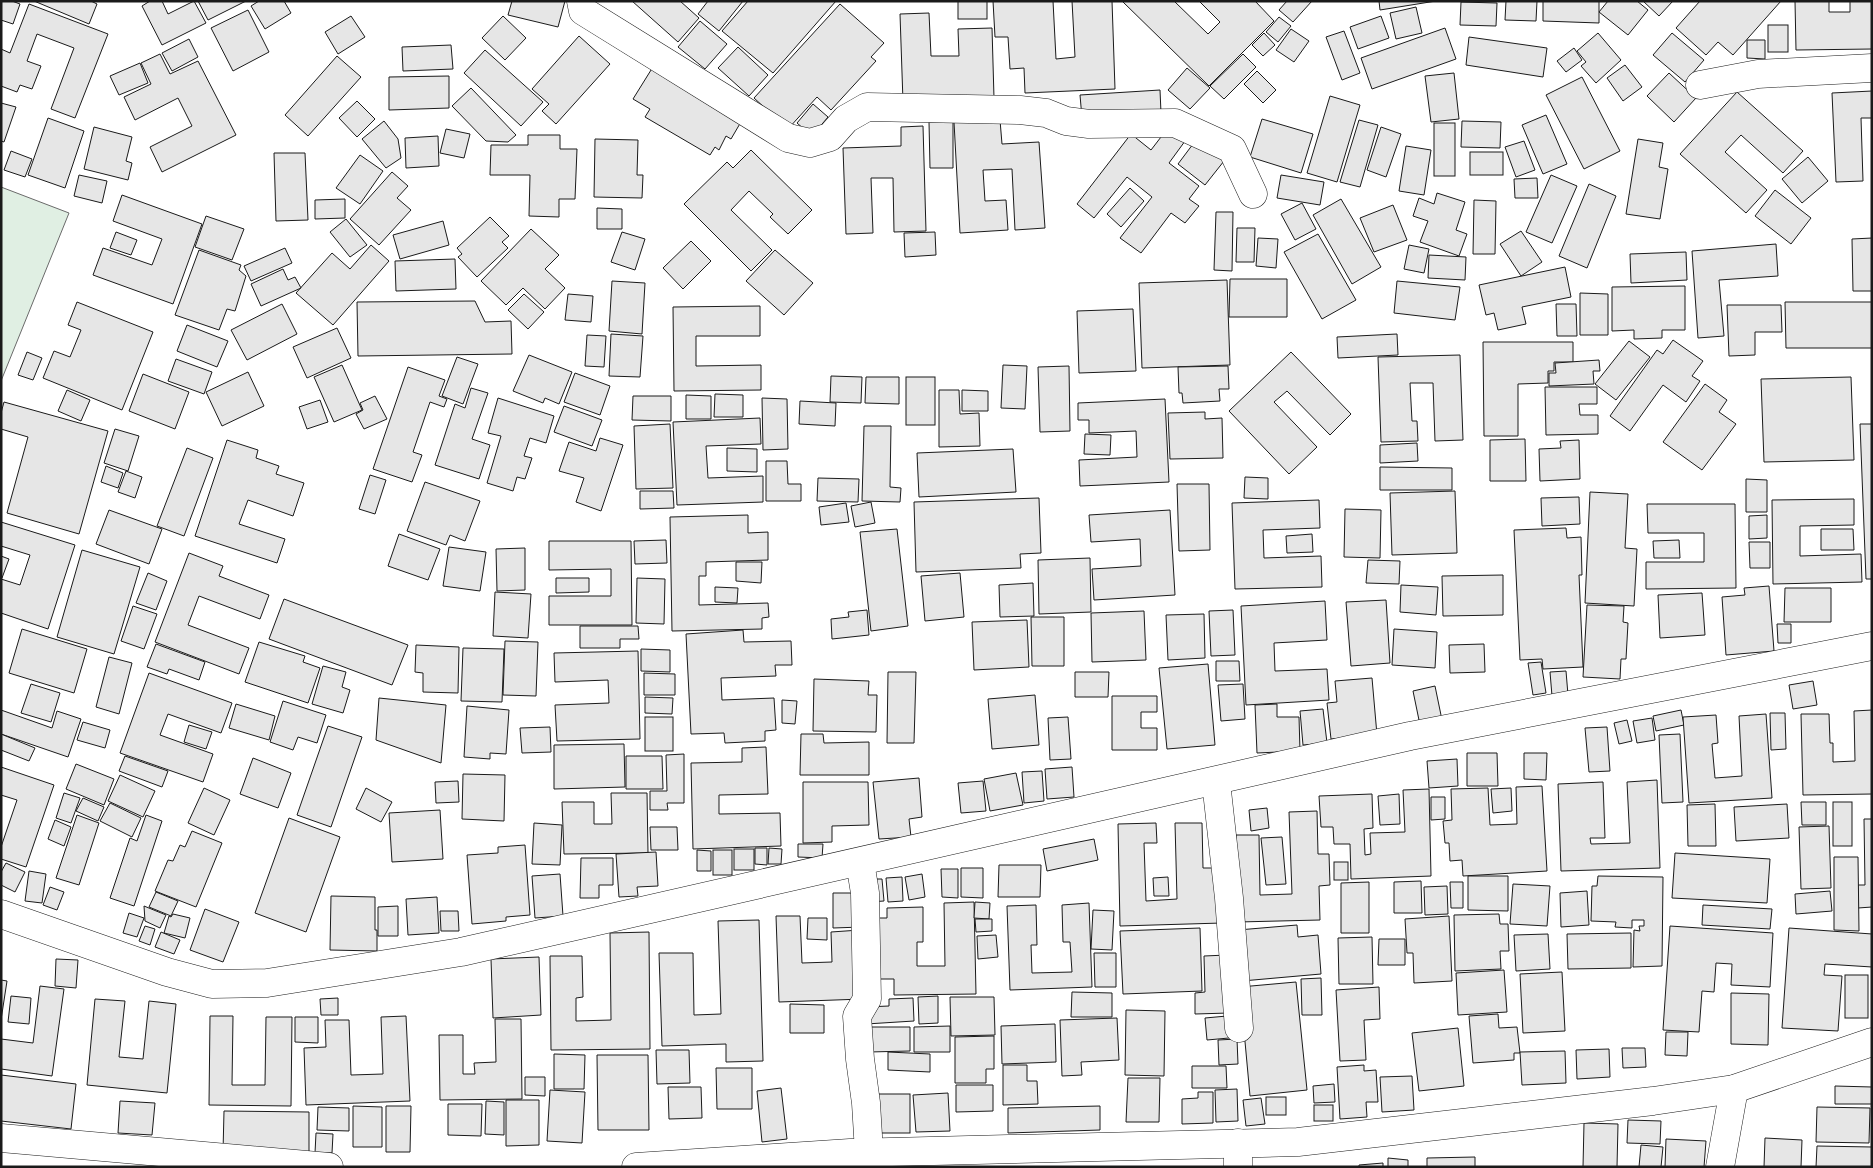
<svg xmlns="http://www.w3.org/2000/svg" width="1873" height="1168" font-family="'Alegreya Sans',sans-serif">
<style>
.grass{fill:#e0efe3;stroke:#6a6a6a}
.building{fill:#e6e6e6;stroke:#1a1a1a}
.lines{fill:none;stroke-linecap:round;stroke-linejoin:round}
.minor-casing{stroke:#1a1a1a;stroke-width:29}
.minor{stroke:#fff;stroke-width:28}
</style>
<rect width="100%" height="100%" fill="#fff"/>
<path class="grass" d="M 1,187 L 69,213 L 1,381 Z"/>
<g class="building">
<path d="M 1,1 L 12,1 L 20,4 L 13,24 L 1,20 Z"/>
<path d="M 34,1 L 91,1 L 97,4 L 89,24 Z"/>
<path d="M 150,1 L 162,1 L 168,14 L 194,1 L 206,23 L 162,45 L 142,6 Z"/>
<path d="M 198,1 L 246,1 L 208,20 Z"/>
<path d="M 259,1 L 284,1 L 291,13 L 265,29 L 251,6 Z"/>
<path d="M 512,1 L 565,1 L 558,27 L 508,15 Z"/>
<path d="M 632,1 L 680,1 L 699,18 L 678,42 Z"/>
<path d="M 708,1 L 743,1 L 719,31 L 698,14 Z"/>
<path d="M 748,1 L 836,1 L 773,73 L 722,31 Z"/>
<rect x="958" y="1" width="29" height="18"/>
<path d="M 993,1 L 1053,1 L 1056,59 L 1075,57 L 1072,1 L 1112,1 L 1115,89 L 1025,93 L 1024,68 L 1010,69 L 1008,37 L 995,37 Z"/>
<path d="M 1122,1 L 1174,1 L 1208,34 L 1220,22 L 1199,1 L 1255,1 L 1274,21 L 1209,86 Z"/>
<path d="M 1287,1 L 1312,1 L 1293,22 L 1279,10 Z"/>
<path d="M 1379,1 L 1436,1 L 1380,10 Z"/>
<path d="M 1506,1 L 1537,1 L 1536,21 L 1505,20 Z"/>
<path d="M 1543,1 L 1599,1 L 1599,23 L 1543,21 Z"/>
<path d="M 1608,1 L 1637,1 L 1648,10 L 1628,35 L 1599,12 Z"/>
<path d="M 1643,1 L 1673,1 L 1659,16 Z"/>
<path d="M 1700,1 L 1781,1 L 1733,55 L 1718,42 L 1706,55 L 1676,28 Z"/>
<path d="M 1795,1 L 1829,1 L 1829,12 L 1850,12 L 1850,1 L 1872,1 L 1872,49 L 1796,50 Z"/>
<path d="M 1461,2 L 1497,3 L 1496,26 L 1460,25 Z"/>
<path d="M 29,4 L 108,34 L 75,118 L 51,109 L 74,48 L 37,34 L 27,61 L 41,66 L 32,89 L 20,85 L 17,92 L 1,86 L 1,49 L 10,53 Z"/>
<path d="M 840,4 L 884,43 L 871,57 L 876,61 L 831,110 L 817,97 L 788,129 L 754,98 Z"/>
<path d="M 1416,7 L 1422,33 L 1396,39 L 1390,13 Z"/>
<path d="M 248,10 L 269,52 L 233,71 L 211,28 Z"/>
<path d="M 929,13 L 931,56 L 959,56 L 958,29 L 992,28 L 994,98 L 903,102 L 900,14 Z"/>
<path d="M 351,16 L 365,37 L 338,54 L 325,32 Z"/>
<path d="M 503,16 L 526,38 L 505,60 L 482,38 Z"/>
<path d="M 1381,16 L 1389,38 L 1358,49 L 1350,27 Z"/>
<path d="M 1279,17 L 1291,26 L 1278,42 L 1266,32 Z"/>
<path d="M 700,21 L 727,44 L 705,69 L 678,47 Z"/>
<rect x="1768" y="25" width="20" height="27"/>
<path d="M 1445,28 L 1456,59 L 1372,89 L 1361,58 Z"/>
<path d="M 1291,29 L 1309,41 L 1294,62 L 1276,50 Z"/>
<path d="M 1344,31 L 1360,73 L 1342,80 L 1326,37 Z"/>
<path d="M 1264,33 L 1275,45 L 1263,56 L 1252,45 Z"/>
<path d="M 1598,33 L 1621,60 L 1596,83 L 1581,66 L 1586,62 L 1577,51 Z"/>
<path d="M 1672,33 L 1704,60 L 1685,82 L 1653,55 Z"/>
<path d="M 579,36 L 610,64 L 556,124 L 542,111 L 549,104 L 532,89 Z"/>
<path d="M 1469,37 L 1547,48 L 1543,77 L 1466,65 Z"/>
<path d="M 189,39 L 198,57 L 172,71 L 162,53 Z"/>
<path d="M 1747,40 L 1765,40 L 1765,59 L 1747,58 Z"/>
<path d="M 451,45 L 453,69 L 403,71 L 402,47 Z"/>
<path d="M 738,47 L 768,75 L 749,96 L 718,68 Z"/>
<path d="M 1574,48 L 1582,60 L 1566,72 L 1557,61 Z"/>
<path d="M 485,50 L 543,102 L 521,126 L 464,73 Z"/>
<path d="M 160,54 L 170,74 L 198,61 L 236,135 L 162,172 L 150,147 L 192,126 L 178,98 L 135,120 L 124,97 L 151,84 L 141,63 Z"/>
<path d="M 1243,54 L 1256,67 L 1224,99 L 1210,86 Z"/>
<path d="M 337,56 L 361,77 L 308,136 L 285,115 Z"/>
<path d="M 656,62 L 745,115 L 731,139 L 726,136 L 719,150 L 715,147 L 710,155 L 645,117 L 650,109 L 633,99 Z"/>
<path d="M 140,63 L 148,83 L 119,95 L 110,76 Z"/>
<path d="M 1625,65 L 1642,87 L 1623,101 L 1607,78 Z"/>
<path d="M 1187,68 L 1210,88 L 1190,109 L 1168,90 Z"/>
<path d="M 1257,71 L 1276,90 L 1263,103 L 1244,84 Z"/>
<path d="M 1454,73 L 1459,119 L 1431,122 L 1425,76 Z"/>
<path d="M 1669,73 L 1696,98 L 1674,122 L 1647,96 Z"/>
<path d="M 449,76 L 449,108 L 389,110 L 389,77 Z"/>
<path d="M 1582,77 L 1620,151 L 1584,169 L 1546,95 Z"/>
<path d="M 471,88 L 516,135 L 508,142 L 486,141 L 452,106 Z"/>
<path d="M 1160,90 L 1161,113 L 1082,118 L 1080,95 Z"/>
<path d="M 1872,91 L 1872,118 L 1861,118 L 1863,181 L 1836,182 L 1832,93 Z"/>
<path d="M 1737,92 L 1803,151 L 1783,173 L 1741,135 L 1725,152 L 1767,190 L 1746,213 L 1680,154 Z"/>
<path d="M 1330,96 L 1360,105 L 1337,182 L 1307,173 Z"/>
<path d="M 357,101 L 375,119 L 357,137 L 339,118 Z"/>
<path d="M 1,103 L 16,107 L 4,142 L 1,141 Z"/>
<path d="M 813,104 L 828,117 L 812,136 L 797,123 Z"/>
<path d="M 1546,115 L 1567,164 L 1543,174 L 1522,125 Z"/>
<path d="M 48,118 L 84,131 L 65,188 L 28,175 Z"/>
<path d="M 1262,119 L 1313,134 L 1301,173 L 1250,157 Z"/>
<path d="M 1000,120 L 1002,144 L 1039,142 L 1045,228 L 1015,230 L 1012,169 L 983,170 L 985,201 L 1006,200 L 1008,230 L 960,233 L 954,122 Z"/>
<path d="M 1359,120 L 1378,125 L 1360,187 L 1340,182 Z"/>
<path d="M 384,121 L 398,139 L 401,158 L 386,168 L 362,139 Z"/>
<path d="M 1462,121 L 1501,122 L 1500,148 L 1461,147 Z"/>
<path d="M 929,122 L 953,122 L 953,168 L 930,168 Z"/>
<rect x="1434" y="123" width="21" height="53"/>
<path d="M 1171,124 L 1188,137 L 1169,163 L 1199,186 L 1189,199 L 1199,206 L 1185,223 L 1171,213 L 1141,253 L 1120,238 L 1152,197 L 1127,177 L 1094,218 L 1077,204 L 1131,134 L 1151,150 Z"/>
<path d="M 923,126 L 926,231 L 894,232 L 893,178 L 871,178 L 873,233 L 846,234 L 843,148 L 901,146 L 901,127 Z"/>
<path d="M 94,127 L 132,137 L 126,161 L 132,163 L 128,180 L 84,169 Z"/>
<path d="M 1381,127 L 1401,134 L 1386,177 L 1367,170 Z"/>
<path d="M 446,129 L 470,134 L 464,158 L 440,153 Z"/>
<path d="M 528,135 L 560,135 L 560,149 L 577,149 L 575,199 L 559,199 L 559,217 L 529,216 L 530,175 L 490,175 L 491,145 L 528,145 Z"/>
<path d="M 438,136 L 439,166 L 406,168 L 405,138 Z"/>
<path d="M 595,139 L 638,140 L 637,175 L 643,175 L 642,198 L 594,197 Z"/>
<path d="M 1638,139 L 1663,143 L 1659,167 L 1668,169 L 1660,219 L 1626,214 Z"/>
<path d="M 1196,140 L 1224,161 L 1205,185 L 1178,164 Z"/>
<path d="M 1524,141 L 1535,170 L 1516,177 L 1505,147 Z"/>
<path d="M 1406,146 L 1431,150 L 1424,195 L 1399,191 Z"/>
<path d="M 751,150 L 812,210 L 788,234 L 770,217 L 773,214 L 749,191 L 731,210 L 772,250 L 751,271 L 684,204 L 727,162 L 733,168 Z"/>
<path d="M 11,151 L 32,159 L 25,177 L 4,170 Z"/>
<rect x="1470" y="152" width="33" height="23"/>
<path d="M 274,153 L 305,153 L 308,220 L 276,221 Z"/>
<path d="M 360,155 L 383,171 L 360,204 L 336,188 Z"/>
<path d="M 1808,157 L 1828,181 L 1802,203 L 1782,179 Z"/>
<path d="M 392,172 L 408,186 L 397,198 L 411,210 L 379,245 L 350,219 Z"/>
<path d="M 79,175 L 107,181 L 102,203 L 74,196 Z"/>
<path d="M 1281,175 L 1324,182 L 1320,205 L 1277,198 Z"/>
<path d="M 1551,175 L 1577,186 L 1552,243 L 1526,232 Z"/>
<path d="M 1537,178 L 1538,198 L 1515,198 L 1514,179 Z"/>
<path d="M 1589,184 L 1616,196 L 1587,268 L 1559,256 Z"/>
<path d="M 1130,188 L 1144,201 L 1121,227 L 1107,214 Z"/>
<path d="M 1775,190 L 1811,218 L 1791,244 L 1755,216 Z"/>
<path d="M 1437,193 L 1465,202 L 1456,230 L 1467,234 L 1459,256 L 1420,242 L 1428,221 L 1413,216 L 1419,198 L 1434,204 Z"/>
<path d="M 122,195 L 202,224 L 173,304 L 93,275 L 103,248 L 152,265 L 162,239 L 113,221 Z"/>
<path d="M 345,199 L 345,218 L 315,219 L 315,200 Z"/>
<path d="M 1341,199 L 1381,267 L 1352,284 L 1313,215 Z"/>
<path d="M 1474,200 L 1496,201 L 1495,254 L 1473,254 Z"/>
<path d="M 1302,203 L 1316,229 L 1295,240 L 1281,214 Z"/>
<path d="M 1393,205 L 1407,240 L 1374,252 L 1360,218 Z"/>
<path d="M 597,208 L 622,209 L 622,229 L 597,229 Z"/>
<path d="M 1216,212 L 1233,212 L 1232,271 L 1214,270 Z"/>
<path d="M 206,216 L 244,229 L 232,260 L 195,247 Z"/>
<path d="M 490,217 L 509,236 L 502,242 L 508,248 L 477,277 L 458,257 L 462,254 L 457,248 Z"/>
<path d="M 346,219 L 367,245 L 350,257 L 330,232 Z"/>
<path d="M 443,221 L 449,245 L 400,259 L 393,235 Z"/>
<path d="M 1237,228 L 1255,228 L 1254,262 L 1236,262 Z"/>
<path d="M 531,229 L 559,255 L 545,269 L 565,288 L 545,309 L 523,288 L 506,305 L 481,281 Z"/>
<path d="M 1521,231 L 1542,262 L 1521,276 L 1500,244 Z"/>
<path d="M 116,232 L 137,240 L 131,255 L 110,248 Z"/>
<path d="M 622,232 L 645,239 L 635,270 L 611,262 Z"/>
<path d="M 935,232 L 936,255 L 905,257 L 904,233 Z"/>
<path d="M 1318,234 L 1356,300 L 1322,319 L 1284,252 Z"/>
<path d="M 1258,238 L 1278,239 L 1276,268 L 1256,266 Z"/>
<path d="M 1872,238 L 1872,291 L 1853,291 L 1852,239 Z"/>
<path d="M 691,241 L 711,261 L 683,289 L 663,268 Z"/>
<path d="M 1776,244 L 1778,276 L 1719,280 L 1724,336 L 1698,338 L 1692,251 Z"/>
<path d="M 371,245 L 389,261 L 333,325 L 296,293 L 332,253 L 350,269 Z"/>
<path d="M 1409,245 L 1429,249 L 1424,273 L 1404,269 Z"/>
<path d="M 285,248 L 292,263 L 251,281 L 244,266 Z"/>
<path d="M 199,250 L 241,265 L 239,270 L 246,276 L 235,311 L 227,309 L 219,330 L 175,315 Z"/>
<path d="M 775,250 L 813,283 L 784,315 L 746,281 Z"/>
<path d="M 1686,252 L 1687,280 L 1631,283 L 1630,254 Z"/>
<path d="M 1429,255 L 1466,257 L 1465,280 L 1428,278 Z"/>
<path d="M 455,259 L 456,289 L 396,291 L 395,261 Z"/>
<path d="M 1565,267 L 1571,297 L 1522,307 L 1526,324 L 1498,330 L 1494,313 L 1486,315 L 1479,285 Z"/>
<path d="M 283,269 L 288,280 L 295,277 L 301,288 L 261,306 L 251,284 Z"/>
<path d="M 1230,279 L 1287,279 L 1287,317 L 1229,317 Z"/>
<path d="M 1227,280 L 1230,365 L 1142,368 L 1139,283 Z"/>
<path d="M 612,281 L 645,283 L 642,334 L 609,331 Z"/>
<path d="M 1397,281 L 1460,287 L 1455,320 L 1394,313 Z"/>
<path d="M 1685,286 L 1685,330 L 1662,330 L 1662,338 L 1634,339 L 1634,330 L 1612,331 L 1612,287 Z"/>
<path d="M 1580,293 L 1608,294 L 1608,335 L 1580,335 Z"/>
<path d="M 524,294 L 544,312 L 528,329 L 508,310 Z"/>
<path d="M 568,294 L 593,296 L 591,322 L 565,320 Z"/>
<path d="M 475,301 L 485,322 L 511,321 L 512,354 L 358,356 L 357,302 Z"/>
<path d="M 77,302 L 153,332 L 122,410 L 43,378 L 54,351 L 70,357 L 81,330 L 68,325 Z"/>
<path d="M 1785,302 L 1872,302 L 1872,348 L 1786,348 Z"/>
<path d="M 282,304 L 297,334 L 247,360 L 231,330 Z"/>
<path d="M 1556,304 L 1576,304 L 1577,336 L 1557,336 Z"/>
<path d="M 1727,305 L 1781,305 L 1782,332 L 1755,332 L 1755,355 L 1729,356 Z"/>
<path d="M 760,306 L 760,336 L 696,336 L 696,366 L 761,365 L 761,390 L 674,391 L 673,307 Z"/>
<path d="M 1133,309 L 1136,371 L 1079,373 L 1077,311 Z"/>
<path d="M 187,325 L 228,341 L 217,367 L 177,351 Z"/>
<path d="M 337,328 L 351,358 L 307,378 L 293,347 Z"/>
<path d="M 611,334 L 643,336 L 640,377 L 609,376 Z"/>
<path d="M 1397,334 L 1398,355 L 1338,358 L 1337,337 Z"/>
<path d="M 587,335 L 606,336 L 604,367 L 585,366 Z"/>
<path d="M 1673,340 L 1703,361 L 1692,376 L 1700,381 L 1686,402 L 1663,385 L 1630,431 L 1610,416 L 1657,350 L 1663,354 Z"/>
<path d="M 1629,341 L 1650,357 L 1616,400 L 1595,384 Z"/>
<path d="M 1483,342 L 1573,342 L 1573,362 L 1554,362 L 1554,371 L 1548,371 L 1548,383 L 1518,384 L 1518,436 L 1484,436 Z"/>
<path d="M 27,352 L 42,358 L 33,380 L 18,375 Z"/>
<path d="M 1291,352 L 1351,414 L 1330,435 L 1287,391 L 1274,402 L 1317,447 L 1289,474 L 1229,411 Z"/>
<path d="M 529,355 L 572,372 L 559,404 L 545,398 L 543,403 L 513,391 Z"/>
<path d="M 1460,355 L 1463,440 L 1435,441 L 1433,383 L 1410,383 L 1412,421 L 1417,421 L 1418,441 L 1381,442 L 1378,357 Z"/>
<path d="M 457,357 L 478,364 L 463,404 L 442,396 Z"/>
<path d="M 176,359 L 212,372 L 204,394 L 168,381 Z"/>
<path d="M 1599,360 L 1600,371 L 1593,371 L 1594,384 L 1549,386 L 1549,373 L 1556,373 L 1555,363 Z"/>
<path d="M 342,365 L 362,410 L 334,422 L 314,377 Z"/>
<path d="M 1003,365 L 1027,366 L 1025,409 L 1001,408 Z"/>
<path d="M 1069,366 L 1070,431 L 1040,432 L 1038,367 Z"/>
<path d="M 1228,366 L 1229,389 L 1219,389 L 1220,401 L 1183,403 L 1182,393 L 1179,393 L 1178,367 Z"/>
<path d="M 408,367 L 445,380 L 439,396 L 447,399 L 444,407 L 430,402 L 413,452 L 422,455 L 412,482 L 373,469 Z"/>
<path d="M 248,372 L 264,406 L 222,426 L 206,392 Z"/>
<path d="M 575,373 L 610,386 L 600,415 L 564,402 Z"/>
<path d="M 143,374 L 189,392 L 175,429 L 129,411 Z"/>
<path d="M 831,376 L 862,377 L 861,403 L 830,402 Z"/>
<path d="M 866,377 L 899,377 L 899,404 L 865,403 Z"/>
<rect x="906" y="377" width="29" height="48"/>
<path d="M 1851,377 L 1854,460 L 1764,462 L 1761,379 Z"/>
<path d="M 1705,384 L 1727,400 L 1719,412 L 1736,424 L 1702,470 L 1663,442 Z"/>
<path d="M 1545,387 L 1597,387 L 1597,404 L 1579,404 L 1580,415 L 1598,415 L 1598,434 L 1546,435 Z"/>
<path d="M 471,388 L 488,393 L 472,439 L 490,445 L 479,479 L 435,465 L 455,404 L 465,408 Z"/>
<path d="M 67,390 L 90,400 L 81,421 L 58,411 Z"/>
<path d="M 939,390 L 959,390 L 960,414 L 979,413 L 980,446 L 939,447 Z"/>
<path d="M 962,390 L 988,391 L 988,411 L 962,411 Z"/>
<path d="M 715,394 L 743,395 L 743,417 L 714,417 Z"/>
<path d="M 686,395 L 711,396 L 711,419 L 686,419 Z"/>
<path d="M 375,396 L 387,419 L 364,429 L 356,414 L 363,410 L 360,403 Z"/>
<path d="M 633,396 L 671,396 L 671,421 L 632,420 Z"/>
<path d="M 498,398 L 554,416 L 546,443 L 530,438 L 524,456 L 532,458 L 525,479 L 517,477 L 513,491 L 487,483 L 501,436 L 488,433 Z"/>
<path d="M 762,398 L 787,399 L 788,449 L 763,450 Z"/>
<path d="M 1165,399 L 1169,482 L 1080,486 L 1079,460 L 1137,457 L 1136,431 L 1089,433 L 1089,420 L 1078,420 L 1078,403 Z"/>
<path d="M 320,400 L 328,422 L 307,429 L 299,407 Z"/>
<path d="M 800,401 L 836,403 L 835,426 L 799,424 Z"/>
<path d="M 4,402 L 108,431 L 79,534 L 7,513 L 28,437 L 1,429 L 1,413 Z"/>
<path d="M 564,406 L 602,420 L 592,446 L 554,432 Z"/>
<path d="M 1205,412 L 1205,419 L 1222,418 L 1223,458 L 1170,459 L 1168,413 Z"/>
<path d="M 760,418 L 761,444 L 706,446 L 708,478 L 763,476 L 763,502 L 677,505 L 673,422 Z"/>
<path d="M 670,424 L 673,488 L 636,489 L 634,426 Z"/>
<path d="M 1860,424 L 1872,424 L 1872,579 L 1866,579 Z"/>
<path d="M 864,426 L 891,426 L 890,487 L 901,488 L 900,502 L 862,501 Z"/>
<path d="M 115,429 L 139,436 L 128,471 L 104,463 Z"/>
<path d="M 1085,434 L 1111,435 L 1110,455 L 1084,454 Z"/>
<path d="M 600,438 L 623,445 L 601,511 L 576,502 L 584,478 L 559,471 L 569,442 L 596,451 Z"/>
<path d="M 1525,439 L 1526,481 L 1490,481 L 1490,440 Z"/>
<path d="M 227,440 L 258,450 L 256,458 L 279,466 L 276,474 L 304,483 L 293,516 L 248,500 L 239,524 L 285,539 L 277,563 L 195,536 Z"/>
<path d="M 1579,440 L 1580,479 L 1540,481 L 1539,449 L 1561,448 L 1560,441 Z"/>
<path d="M 1417,443 L 1418,461 L 1380,463 L 1380,445 Z"/>
<path d="M 187,448 L 213,458 L 184,536 L 157,526 Z"/>
<path d="M 727,448 L 757,449 L 757,472 L 727,471 Z"/>
<path d="M 1013,449 L 1016,492 L 919,497 L 917,453 Z"/>
<path d="M 766,461 L 787,461 L 788,484 L 801,484 L 801,501 L 766,501 Z"/>
<path d="M 106,466 L 123,473 L 118,488 L 101,482 Z"/>
<path d="M 1380,467 L 1452,468 L 1452,490 L 1380,490 Z"/>
<path d="M 126,471 L 142,477 L 135,498 L 118,492 Z"/>
<path d="M 370,475 L 386,480 L 375,514 L 359,509 Z"/>
<path d="M 1245,477 L 1268,478 L 1268,499 L 1244,498 Z"/>
<path d="M 818,478 L 859,479 L 858,502 L 817,501 Z"/>
<path d="M 1746,479 L 1767,480 L 1767,512 L 1746,512 Z"/>
<path d="M 425,482 L 480,501 L 465,541 L 450,535 L 446,545 L 407,531 Z"/>
<path d="M 1177,484 L 1209,484 L 1210,550 L 1179,551 Z"/>
<path d="M 640,491 L 673,491 L 674,508 L 640,509 Z"/>
<path d="M 1455,491 L 1457,553 L 1392,555 L 1390,493 Z"/>
<path d="M 1590,492 L 1628,494 L 1625,548 L 1637,549 L 1634,606 L 1585,603 Z"/>
<path d="M 1579,497 L 1580,524 L 1542,526 L 1541,498 Z"/>
<path d="M 1039,498 L 1041,553 L 1020,554 L 1021,568 L 916,572 L 914,502 Z"/>
<path d="M 1854,499 L 1854,525 L 1800,526 L 1800,556 L 1861,554 L 1862,582 L 1773,584 L 1772,500 Z"/>
<path d="M 1319,500 L 1320,528 L 1263,530 L 1264,558 L 1321,556 L 1322,587 L 1235,589 L 1232,503 Z"/>
<path d="M 871,502 L 875,523 L 855,527 L 851,506 Z"/>
<path d="M 846,503 L 849,522 L 821,525 L 819,507 Z"/>
<path d="M 1647,504 L 1735,504 L 1736,588 L 1646,589 L 1646,562 L 1704,562 L 1704,533 L 1648,533 Z"/>
<path d="M 1345,509 L 1381,510 L 1380,558 L 1344,557 Z"/>
<path d="M 109,510 L 162,529 L 149,564 L 96,544 Z"/>
<path d="M 1170,510 L 1175,595 L 1094,600 L 1092,569 L 1141,566 L 1140,539 L 1091,542 L 1089,515 Z"/>
<path d="M 748,515 L 748,533 L 768,532 L 768,560 L 706,562 L 706,576 L 699,576 L 699,605 L 768,603 L 769,617 L 762,618 L 762,629 L 672,631 L 670,517 Z"/>
<path d="M 1767,515 L 1767,538 L 1749,539 L 1749,516 Z"/>
<path d="M 1,522 L 75,545 L 48,629 L 1,613 L 1,579 L 20,585 L 30,555 L 1,546 Z"/>
<path d="M 1566,528 L 1567,538 L 1581,537 L 1582,575 L 1579,575 L 1583,667 L 1543,669 L 1542,659 L 1520,660 L 1514,530 Z"/>
<path d="M 897,529 L 908,626 L 871,631 L 860,532 Z"/>
<path d="M 1821,529 L 1853,529 L 1854,550 L 1821,550 Z"/>
<path d="M 399,534 L 440,549 L 428,580 L 388,566 Z"/>
<path d="M 1312,534 L 1313,552 L 1287,553 L 1286,536 Z"/>
<path d="M 666,540 L 667,563 L 635,564 L 634,541 Z"/>
<path d="M 1679,540 L 1680,558 L 1654,558 L 1653,541 Z"/>
<path d="M 549,541 L 631,541 L 632,625 L 549,625 L 549,596 L 611,596 L 611,569 L 549,570 Z"/>
<path d="M 1749,542 L 1770,542 L 1770,568 L 1750,568 Z"/>
<path d="M 449,547 L 486,552 L 480,591 L 443,586 Z"/>
<path d="M 525,548 L 525,590 L 497,591 L 496,549 Z"/>
<path d="M 82,550 L 140,567 L 114,654 L 57,637 Z"/>
<path d="M 189,553 L 223,566 L 219,576 L 269,595 L 260,619 L 199,596 L 188,625 L 249,648 L 239,674 L 155,642 Z"/>
<path d="M 1,556 L 9,559 L 2,578 L 1,578 Z"/>
<path d="M 1090,558 L 1091,612 L 1039,614 L 1038,560 Z"/>
<path d="M 1368,560 L 1400,561 L 1399,584 L 1366,583 Z"/>
<path d="M 736,562 L 762,562 L 761,583 L 736,581 Z"/>
<path d="M 148,573 L 167,581 L 156,610 L 136,603 Z"/>
<path d="M 960,573 L 964,617 L 925,621 L 921,576 Z"/>
<path d="M 1503,575 L 1503,615 L 1443,616 L 1442,576 Z"/>
<path d="M 556,578 L 589,578 L 589,592 L 556,593 Z"/>
<path d="M 637,578 L 665,579 L 664,624 L 636,623 Z"/>
<path d="M 1033,583 L 1034,616 L 1000,617 L 999,585 Z"/>
<path d="M 1401,585 L 1438,587 L 1436,615 L 1400,612 Z"/>
<path d="M 1769,586 L 1774,651 L 1726,655 L 1722,597 L 1745,595 L 1744,588 Z"/>
<path d="M 715,587 L 738,588 L 737,603 L 715,602 Z"/>
<path d="M 1785,588 L 1831,588 L 1831,622 L 1784,622 Z"/>
<path d="M 495,592 L 531,594 L 528,638 L 493,636 Z"/>
<path d="M 1702,593 L 1705,635 L 1660,638 L 1658,595 Z"/>
<path d="M 284,599 L 408,645 L 392,685 L 269,639 Z"/>
<path d="M 1386,600 L 1390,663 L 1351,666 L 1346,602 Z"/>
<path d="M 1325,601 L 1327,640 L 1274,643 L 1275,671 L 1327,669 L 1329,700 L 1246,705 L 1241,606 Z"/>
<path d="M 1587,605 L 1624,606 L 1623,622 L 1628,623 L 1626,659 L 1621,659 L 1620,679 L 1583,677 Z"/>
<path d="M 133,606 L 157,614 L 144,649 L 121,641 Z"/>
<path d="M 867,610 L 869,635 L 832,639 L 831,619 L 849,617 L 848,612 Z"/>
<path d="M 1233,610 L 1235,655 L 1211,656 L 1209,611 Z"/>
<path d="M 1144,611 L 1146,660 L 1092,662 L 1091,613 Z"/>
<path d="M 1204,614 L 1205,658 L 1168,660 L 1166,615 Z"/>
<path d="M 1031,617 L 1064,617 L 1064,666 L 1032,666 Z"/>
<path d="M 1027,620 L 1029,667 L 974,670 L 972,622 Z"/>
<path d="M 1777,624 L 1791,624 L 1791,643 L 1778,643 Z"/>
<path d="M 580,626 L 638,626 L 639,639 L 620,639 L 620,648 L 580,648 Z"/>
<path d="M 22,629 L 87,649 L 74,693 L 9,673 Z"/>
<path d="M 1394,629 L 1437,632 L 1435,668 L 1392,665 Z"/>
<path d="M 743,630 L 744,642 L 791,641 L 792,665 L 775,665 L 776,676 L 721,678 L 722,700 L 774,698 L 776,730 L 765,731 L 765,741 L 725,743 L 724,733 L 691,734 L 686,634 Z"/>
<path d="M 505,641 L 538,642 L 536,696 L 503,695 Z"/>
<path d="M 259,642 L 305,656 L 303,662 L 320,668 L 308,703 L 245,682 Z"/>
<path d="M 156,644 L 205,662 L 199,680 L 169,669 L 167,674 L 147,667 Z"/>
<path d="M 1484,644 L 1485,672 L 1450,673 L 1449,645 Z"/>
<path d="M 416,645 L 459,647 L 458,693 L 423,692 L 423,673 L 415,672 Z"/>
<path d="M 463,648 L 504,649 L 502,702 L 461,701 Z"/>
<path d="M 641,649 L 670,650 L 670,672 L 641,671 Z"/>
<path d="M 638,651 L 640,739 L 557,741 L 555,705 L 609,703 L 608,680 L 555,682 L 554,653 Z"/>
<path d="M 109,657 L 132,663 L 119,714 L 96,707 Z"/>
<path d="M 1216,661 L 1239,661 L 1240,681 L 1216,681 Z"/>
<path d="M 1541,662 L 1546,693 L 1533,695 L 1528,663 Z"/>
<path d="M 1208,664 L 1215,745 L 1167,749 L 1159,668 Z"/>
<path d="M 323,666 L 346,672 L 342,687 L 350,690 L 343,713 L 312,704 Z"/>
<path d="M 1566,671 L 1568,695 L 1552,696 L 1550,672 Z"/>
<path d="M 888,672 L 916,672 L 914,743 L 887,743 Z"/>
<path d="M 1075,672 L 1109,672 L 1108,697 L 1075,697 Z"/>
<path d="M 149,673 L 232,703 L 221,733 L 168,714 L 160,735 L 213,754 L 203,782 L 120,753 Z"/>
<path d="M 644,673 L 675,674 L 675,695 L 644,695 Z"/>
<path d="M 1372,678 L 1377,735 L 1331,739 L 1327,703 L 1337,702 L 1335,681 Z"/>
<path d="M 814,679 L 869,681 L 868,695 L 877,695 L 876,732 L 813,731 Z"/>
<path d="M 1813,681 L 1817,705 L 1793,709 L 1789,685 Z"/>
<path d="M 31,684 L 60,693 L 51,722 L 21,713 Z"/>
<path d="M 1243,684 L 1245,719 L 1221,721 L 1218,685 Z"/>
<path d="M 1435,686 L 1442,720 L 1420,725 L 1413,691 Z"/>
<path d="M 1035,695 L 1039,745 L 992,749 L 988,699 Z"/>
<path d="M 1112,696 L 1157,696 L 1157,712 L 1141,712 L 1141,728 L 1157,728 L 1157,750 L 1112,750 Z"/>
<path d="M 645,697 L 673,698 L 672,714 L 645,713 Z"/>
<path d="M 379,698 L 446,705 L 441,763 L 376,740 Z"/>
<path d="M 782,700 L 797,701 L 795,724 L 782,723 Z"/>
<path d="M 283,701 L 326,715 L 317,743 L 298,737 L 293,750 L 270,742 Z"/>
<path d="M 236,704 L 275,716 L 269,740 L 229,728 Z"/>
<path d="M 1277,704 L 1277,717 L 1299,717 L 1300,751 L 1257,753 L 1255,705 Z"/>
<path d="M 467,706 L 509,710 L 506,754 L 490,753 L 490,759 L 464,757 Z"/>
<path d="M 1323,709 L 1327,743 L 1303,745 L 1300,711 Z"/>
<path d="M 1,710 L 52,728 L 57,711 L 81,719 L 68,757 L 1,734 Z"/>
<path d="M 1681,710 L 1684,725 L 1656,731 L 1653,716 Z"/>
<path d="M 1872,710 L 1872,794 L 1803,795 L 1801,714 L 1829,714 L 1830,743 L 1833,743 L 1833,762 L 1855,761 L 1854,711 Z"/>
<path d="M 1770,713 L 1785,713 L 1786,749 L 1771,750 Z"/>
<path d="M 1766,714 L 1772,798 L 1689,803 L 1683,717 L 1716,715 L 1718,743 L 1712,744 L 1715,778 L 1742,776 L 1739,716 Z"/>
<rect x="645" y="717" width="28" height="34"/>
<path d="M 1068,717 L 1071,759 L 1050,760 L 1048,718 Z"/>
<path d="M 1652,718 L 1655,740 L 1637,743 L 1633,721 Z"/>
<path d="M 1627,720 L 1632,741 L 1619,744 L 1614,723 Z"/>
<path d="M 83,722 L 110,730 L 105,748 L 77,740 Z"/>
<path d="M 189,725 L 212,732 L 206,749 L 184,742 Z"/>
<path d="M 328,726 L 362,737 L 331,827 L 297,815 Z"/>
<path d="M 550,727 L 551,752 L 522,753 L 520,728 Z"/>
<path d="M 1607,727 L 1610,771 L 1589,772 L 1585,728 Z"/>
<path d="M 1,734 L 35,748 L 29,761 L 1,750 Z"/>
<path d="M 801,734 L 823,734 L 824,743 L 869,742 L 869,775 L 800,775 Z"/>
<path d="M 1680,734 L 1683,802 L 1662,803 L 1659,735 Z"/>
<path d="M 624,744 L 625,787 L 554,789 L 554,745 Z"/>
<path d="M 766,747 L 768,794 L 719,795 L 719,814 L 780,813 L 781,846 L 693,849 L 691,763 L 742,762 L 742,748 Z"/>
<path d="M 1467,753 L 1497,753 L 1498,786 L 1467,786 Z"/>
<path d="M 1524,753 L 1547,753 L 1546,780 L 1524,779 Z"/>
<path d="M 684,754 L 684,803 L 667,803 L 668,810 L 650,810 L 650,791 L 667,791 L 666,755 Z"/>
<path d="M 125,756 L 168,771 L 162,787 L 119,771 Z"/>
<path d="M 626,756 L 662,756 L 663,789 L 626,789 Z"/>
<path d="M 253,758 L 291,773 L 278,808 L 240,794 Z"/>
<path d="M 1457,759 L 1458,786 L 1429,788 L 1427,761 Z"/>
<path d="M 76,764 L 114,779 L 104,805 L 66,789 Z"/>
<path d="M 1,767 L 54,785 L 26,867 L 1,859 L 1,847 L 17,800 L 1,795 Z"/>
<path d="M 1072,767 L 1074,797 L 1047,799 L 1045,769 Z"/>
<path d="M 1042,771 L 1044,801 L 1024,803 L 1022,772 Z"/>
<path d="M 1016,773 L 1023,805 L 990,811 L 984,779 Z"/>
<path d="M 463,774 L 505,775 L 504,821 L 462,819 Z"/>
<path d="M 120,775 L 155,791 L 143,817 L 108,801 Z"/>
<path d="M 919,778 L 922,817 L 909,819 L 911,837 L 879,839 L 873,782 Z"/>
<path d="M 1657,780 L 1660,868 L 1561,871 L 1558,784 L 1603,782 L 1605,838 L 1590,838 L 1591,844 L 1630,843 L 1627,782 Z"/>
<path d="M 458,781 L 459,802 L 436,803 L 435,782 Z"/>
<path d="M 983,781 L 986,811 L 961,813 L 958,783 Z"/>
<path d="M 803,782 L 868,782 L 869,825 L 832,826 L 832,842 L 803,843 Z"/>
<path d="M 1542,786 L 1547,871 L 1463,876 L 1462,860 L 1450,861 L 1449,843 L 1445,843 L 1443,821 L 1452,820 L 1451,789 L 1488,788 L 1490,825 L 1517,824 L 1516,787 Z"/>
<path d="M 204,788 L 230,800 L 214,835 L 188,823 Z"/>
<path d="M 366,788 L 392,802 L 381,822 L 356,809 Z"/>
<path d="M 1511,788 L 1512,811 L 1493,813 L 1491,789 Z"/>
<path d="M 1429,789 L 1431,876 L 1351,879 L 1350,844 L 1334,844 L 1333,827 L 1321,827 L 1319,796 L 1372,794 L 1373,828 L 1364,829 L 1365,855 L 1371,854 L 1370,833 L 1405,832 L 1403,790 Z"/>
<path d="M 64,793 L 80,798 L 71,823 L 56,818 Z"/>
<path d="M 611,793 L 647,793 L 648,853 L 564,854 L 562,802 L 594,802 L 594,824 L 612,824 Z"/>
<path d="M 1399,794 L 1400,824 L 1380,825 L 1378,796 Z"/>
<path d="M 1431,797 L 1445,797 L 1445,819 L 1431,820 Z"/>
<path d="M 83,798 L 104,807 L 98,821 L 76,811 Z"/>
<path d="M 1801,802 L 1826,802 L 1826,825 L 1802,825 Z"/>
<rect x="1833" y="802" width="19" height="44"/>
<path d="M 110,803 L 141,818 L 132,837 L 100,821 Z"/>
<path d="M 1715,804 L 1716,846 L 1688,846 L 1687,805 Z"/>
<path d="M 1787,804 L 1789,838 L 1736,841 L 1734,807 Z"/>
<path d="M 1267,808 L 1269,828 L 1251,831 L 1249,810 Z"/>
<path d="M 440,810 L 443,859 L 392,862 L 389,813 Z"/>
<path d="M 1317,811 L 1318,854 L 1329,854 L 1330,885 L 1319,886 L 1320,920 L 1238,922 L 1236,835 L 1259,835 L 1260,895 L 1292,894 L 1289,812 Z"/>
<path d="M 77,815 L 99,823 L 79,885 L 56,878 Z"/>
<path d="M 146,815 L 162,821 L 134,906 L 110,898 L 130,838 L 137,841 Z"/>
<path d="M 289,818 L 340,837 L 306,932 L 255,913 Z"/>
<path d="M 1864,819 L 1872,819 L 1872,907 L 1858,908 L 1858,885 L 1865,885 Z"/>
<path d="M 55,820 L 71,827 L 64,846 L 48,839 Z"/>
<path d="M 534,823 L 562,825 L 560,865 L 532,864 Z"/>
<path d="M 1156,823 L 1157,843 L 1144,843 L 1146,901 L 1177,899 L 1175,823 L 1202,823 L 1203,868 L 1221,868 L 1222,923 L 1120,926 L 1118,824 Z"/>
<path d="M 1829,826 L 1831,888 L 1801,889 L 1799,827 Z"/>
<path d="M 650,827 L 677,827 L 678,850 L 651,850 Z"/>
<path d="M 192,831 L 222,843 L 196,907 L 155,891 L 168,860 L 173,861 L 180,845 L 185,847 Z"/>
<path d="M 1282,837 L 1286,884 L 1266,885 L 1261,838 Z"/>
<path d="M 1094,839 L 1098,860 L 1047,871 L 1043,849 Z"/>
<path d="M 798,844 L 823,844 L 822,858 L 798,857 Z"/>
<path d="M 525,845 L 530,915 L 506,917 L 506,921 L 472,924 L 467,855 L 498,853 L 498,847 Z"/>
<path d="M 755,848 L 767,848 L 767,865 L 755,864 Z"/>
<path d="M 769,848 L 782,849 L 781,864 L 768,864 Z"/>
<rect x="734" y="849" width="20" height="21"/>
<path d="M 697,850 L 711,851 L 711,871 L 697,871 Z"/>
<rect x="713" y="850" width="19" height="25"/>
<path d="M 656,852 L 658,886 L 637,887 L 638,896 L 619,897 L 616,854 Z"/>
<path d="M 1675,853 L 1770,859 L 1767,903 L 1672,898 Z"/>
<path d="M 1834,857 L 1858,857 L 1859,931 L 1834,930 Z"/>
<path d="M 581,858 L 613,858 L 613,885 L 599,885 L 599,898 L 580,898 Z"/>
<rect x="1334" y="862" width="14" height="18"/>
<path d="M 6,863 L 25,872 L 15,892 L 1,885 L 1,872 Z"/>
<path d="M 999,865 L 1041,865 L 1040,897 L 998,897 Z"/>
<path d="M 961,868 L 983,868 L 983,898 L 961,897 Z"/>
<path d="M 941,869 L 958,869 L 958,898 L 942,897 Z"/>
<path d="M 29,871 L 46,874 L 42,903 L 25,901 Z"/>
<path d="M 560,874 L 563,916 L 535,918 L 532,876 Z"/>
<path d="M 922,874 L 925,897 L 909,900 L 905,877 Z"/>
<path d="M 1468,876 L 1508,876 L 1508,911 L 1468,910 Z"/>
<path d="M 1598,876 L 1663,877 L 1662,966 L 1633,967 L 1634,930 L 1640,931 L 1639,926 L 1644,926 L 1644,920 L 1632,920 L 1632,928 L 1615,927 L 1616,922 L 1591,921 L 1592,886 L 1597,886 Z"/>
<path d="M 902,877 L 903,901 L 888,902 L 886,878 Z"/>
<path d="M 1168,877 L 1169,896 L 1154,896 L 1153,878 Z"/>
<path d="M 868,879 L 882,879 L 884,901 L 869,902 Z"/>
<path d="M 1421,881 L 1422,913 L 1394,913 L 1394,882 Z"/>
<path d="M 1369,882 L 1369,933 L 1341,933 L 1341,883 Z"/>
<path d="M 1450,882 L 1463,882 L 1463,908 L 1451,908 Z"/>
<path d="M 1513,884 L 1550,886 L 1547,926 L 1510,924 Z"/>
<path d="M 1447,886 L 1448,914 L 1425,915 L 1424,887 Z"/>
<path d="M 50,887 L 64,892 L 57,910 L 43,905 Z"/>
<path d="M 1587,891 L 1589,925 L 1561,927 L 1560,893 Z"/>
<path d="M 1830,891 L 1832,911 L 1796,914 L 1795,894 Z"/>
<path d="M 156,892 L 178,901 L 171,916 L 149,907 Z"/>
<path d="M 833,893 L 862,893 L 862,927 L 833,928 Z"/>
<path d="M 331,896 L 375,897 L 375,930 L 377,930 L 377,951 L 330,950 Z"/>
<path d="M 437,897 L 439,933 L 408,935 L 406,899 Z"/>
<path d="M 974,902 L 976,994 L 894,995 L 894,979 L 875,979 L 875,918 L 887,918 L 887,908 L 923,907 L 923,942 L 917,942 L 917,966 L 945,966 L 944,903 Z"/>
<path d="M 975,902 L 990,903 L 989,919 L 974,918 Z"/>
<path d="M 1089,903 L 1092,987 L 1010,990 L 1007,906 L 1036,905 L 1037,945 L 1031,945 L 1032,973 L 1072,972 L 1070,942 L 1063,942 L 1062,905 Z"/>
<path d="M 1703,905 L 1772,909 L 1770,929 L 1702,925 Z"/>
<path d="M 144,906 L 166,915 L 160,928 L 145,921 Z"/>
<path d="M 398,906 L 398,936 L 378,936 L 378,907 Z"/>
<path d="M 205,909 L 239,922 L 223,962 L 190,950 Z"/>
<path d="M 1093,910 L 1114,911 L 1112,950 L 1091,949 Z"/>
<path d="M 440,911 L 458,911 L 459,931 L 441,931 Z"/>
<path d="M 129,913 L 144,918 L 137,937 L 123,933 Z"/>
<path d="M 173,914 L 190,918 L 185,938 L 164,933 L 169,916 L 171,917 Z"/>
<path d="M 1499,914 L 1500,924 L 1508,924 L 1509,951 L 1500,951 L 1501,969 L 1455,971 L 1454,915 Z"/>
<path d="M 776,916 L 800,916 L 802,963 L 832,962 L 831,932 L 860,930 L 863,999 L 779,1002 Z"/>
<path d="M 1449,916 L 1452,981 L 1414,983 L 1413,953 L 1407,953 L 1405,919 Z"/>
<path d="M 808,918 L 827,918 L 827,940 L 807,939 Z"/>
<path d="M 975,919 L 992,919 L 992,931 L 976,932 Z"/>
<path d="M 759,920 L 763,1061 L 726,1062 L 726,1044 L 662,1046 L 659,953 L 693,953 L 694,1015 L 721,1014 L 718,921 Z"/>
<path d="M 1297,925 L 1298,937 L 1318,935 L 1321,974 L 1242,981 L 1238,930 Z"/>
<path d="M 145,926 L 155,929 L 150,945 L 139,941 Z"/>
<path d="M 1670,926 L 1773,933 L 1770,987 L 1731,985 L 1732,964 L 1716,963 L 1714,992 L 1702,991 L 1699,1032 L 1663,1030 Z"/>
<path d="M 1200,928 L 1202,991 L 1123,994 L 1120,931 Z"/>
<path d="M 1789,928 L 1872,934 L 1872,967 L 1825,964 L 1824,975 L 1842,976 L 1838,1031 L 1782,1028 Z"/>
<path d="M 161,932 L 180,940 L 174,954 L 155,947 Z"/>
<path d="M 649,932 L 650,1049 L 551,1050 L 550,956 L 582,956 L 583,997 L 576,998 L 576,1021 L 611,1020 L 610,933 Z"/>
<path d="M 1631,933 L 1631,968 L 1568,969 L 1567,934 Z"/>
<path d="M 1548,934 L 1550,969 L 1516,971 L 1514,935 Z"/>
<path d="M 996,935 L 998,957 L 978,959 L 977,936 Z"/>
<path d="M 1372,937 L 1373,984 L 1339,984 L 1338,938 Z"/>
<path d="M 1379,939 L 1405,939 L 1405,965 L 1378,965 Z"/>
<path d="M 1094,953 L 1116,953 L 1116,987 L 1095,987 Z"/>
<path d="M 1227,955 L 1229,1013 L 1195,1014 L 1195,993 L 1205,992 L 1204,956 Z"/>
<path d="M 539,957 L 541,1015 L 493,1018 L 491,959 Z"/>
<path d="M 56,959 L 78,960 L 76,988 L 55,986 Z"/>
<path d="M 1504,970 L 1507,1012 L 1458,1015 L 1456,973 Z"/>
<path d="M 1562,972 L 1565,1031 L 1523,1033 L 1520,974 Z"/>
<rect x="1845" y="975" width="23" height="43"/>
<path d="M 1321,978 L 1322,1015 L 1302,1015 L 1301,979 Z"/>
<path d="M 1,980 L 7,981 L 1,1020 Z"/>
<path d="M 1296,982 L 1307,1090 L 1250,1096 L 1240,987 Z"/>
<path d="M 40,986 L 64,989 L 52,1076 L 1,1069 L 1,1039 L 33,1043 Z"/>
<path d="M 1379,987 L 1380,1019 L 1364,1020 L 1366,1060 L 1340,1061 L 1336,990 Z"/>
<path d="M 1072,992 L 1112,993 L 1112,1017 L 1071,1017 Z"/>
<path d="M 1731,993 L 1769,994 L 1768,1045 L 1731,1044 Z"/>
<path d="M 11,996 L 31,998 L 29,1024 L 8,1022 Z"/>
<path d="M 938,996 L 938,1023 L 919,1024 L 918,997 Z"/>
<path d="M 950,997 L 994,997 L 995,1035 L 951,1036 Z"/>
<path d="M 338,998 L 338,1015 L 321,1015 L 320,999 Z"/>
<path d="M 913,998 L 914,1021 L 866,1024 L 865,1007 L 889,1006 L 889,999 Z"/>
<path d="M 95,999 L 125,1001 L 119,1057 L 143,1059 L 149,1001 L 176,1004 L 167,1093 L 87,1085 Z"/>
<path d="M 790,1004 L 824,1005 L 824,1033 L 790,1033 Z"/>
<path d="M 1126,1010 L 1165,1011 L 1164,1076 L 1125,1075 Z"/>
<path d="M 1498,1014 L 1499,1028 L 1517,1027 L 1520,1053 L 1514,1053 L 1514,1060 L 1473,1063 L 1469,1016 Z"/>
<path d="M 210,1016 L 233,1016 L 232,1085 L 265,1085 L 266,1017 L 292,1017 L 291,1106 L 209,1105 Z"/>
<path d="M 406,1016 L 410,1101 L 306,1105 L 304,1048 L 326,1047 L 325,1020 L 349,1020 L 351,1075 L 383,1074 L 381,1017 Z"/>
<path d="M 1227,1016 L 1229,1038 L 1207,1040 L 1205,1018 Z"/>
<path d="M 295,1017 L 318,1017 L 318,1043 L 295,1042 Z"/>
<path d="M 1117,1018 L 1119,1060 L 1081,1062 L 1082,1075 L 1062,1076 L 1060,1020 Z"/>
<path d="M 495,1019 L 521,1019 L 522,1099 L 440,1100 L 439,1035 L 463,1035 L 463,1074 L 475,1074 L 474,1063 L 496,1062 Z"/>
<path d="M 1055,1024 L 1056,1062 L 1002,1064 L 1001,1026 Z"/>
<path d="M 950,1026 L 950,1052 L 914,1052 L 914,1027 Z"/>
<path d="M 869,1027 L 910,1027 L 910,1051 L 869,1052 Z"/>
<path d="M 1458,1028 L 1464,1086 L 1419,1091 L 1412,1033 Z"/>
<path d="M 1666,1032 L 1688,1032 L 1687,1056 L 1665,1055 Z"/>
<path d="M 994,1036 L 994,1069 L 986,1069 L 986,1083 L 955,1083 L 955,1037 Z"/>
<path d="M 1237,1039 L 1238,1064 L 1219,1065 L 1218,1040 Z"/>
<path d="M 1622,1048 L 1645,1048 L 1646,1067 L 1623,1068 Z"/>
<path d="M 1609,1049 L 1610,1077 L 1577,1079 L 1576,1050 Z"/>
<path d="M 656,1050 L 689,1050 L 690,1083 L 657,1084 Z"/>
<path d="M 1565,1051 L 1566,1083 L 1522,1085 L 1520,1052 Z"/>
<path d="M 888,1052 L 930,1054 L 930,1072 L 888,1070 Z"/>
<path d="M 554,1054 L 585,1055 L 584,1089 L 554,1089 Z"/>
<path d="M 597,1055 L 648,1055 L 649,1130 L 598,1130 Z"/>
<path d="M 1003,1065 L 1027,1065 L 1027,1081 L 1037,1081 L 1038,1104 L 1003,1105 Z"/>
<path d="M 1364,1065 L 1364,1071 L 1376,1070 L 1378,1102 L 1366,1102 L 1367,1117 L 1340,1119 L 1337,1067 Z"/>
<path d="M 1192,1066 L 1226,1066 L 1227,1088 L 1192,1088 Z"/>
<path d="M 716,1068 L 752,1068 L 752,1109 L 717,1109 Z"/>
<path d="M 1,1075 L 76,1084 L 71,1129 L 1,1121 Z"/>
<path d="M 1412,1076 L 1414,1110 L 1382,1112 L 1380,1077 Z"/>
<path d="M 525,1077 L 545,1077 L 545,1096 L 525,1095 Z"/>
<path d="M 1128,1078 L 1160,1078 L 1159,1122 L 1126,1122 Z"/>
<path d="M 1334,1084 L 1335,1102 L 1314,1103 L 1313,1086 Z"/>
<path d="M 956,1085 L 993,1085 L 993,1111 L 956,1112 Z"/>
<path d="M 1835,1086 L 1872,1087 L 1872,1104 L 1835,1104 Z"/>
<path d="M 668,1087 L 701,1087 L 702,1118 L 669,1119 Z"/>
<path d="M 781,1088 L 787,1139 L 762,1142 L 757,1091 Z"/>
<path d="M 1237,1089 L 1238,1121 L 1216,1122 L 1215,1090 Z"/>
<path d="M 550,1090 L 585,1092 L 582,1143 L 547,1141 Z"/>
<path d="M 1198,1092 L 1213,1092 L 1213,1123 L 1182,1124 L 1182,1099 L 1198,1098 Z"/>
<path d="M 948,1093 L 950,1131 L 916,1132 L 913,1095 Z"/>
<rect x="871" y="1094" width="39" height="39"/>
<rect x="1266" y="1097" width="20" height="18"/>
<path d="M 1261,1098 L 1265,1124 L 1246,1126 L 1243,1100 Z"/>
<path d="M 506,1100 L 539,1100 L 539,1145 L 506,1146 Z"/>
<path d="M 120,1101 L 155,1103 L 152,1135 L 118,1133 Z"/>
<path d="M 486,1101 L 504,1102 L 504,1135 L 485,1134 Z"/>
<path d="M 448,1104 L 482,1104 L 481,1136 L 448,1135 Z"/>
<rect x="1314" y="1105" width="19" height="16"/>
<path d="M 353,1106 L 382,1107 L 382,1147 L 353,1147 Z"/>
<path d="M 386,1106 L 411,1106 L 410,1152 L 386,1152 Z"/>
<path d="M 1100,1106 L 1100,1130 L 1008,1133 L 1008,1108 Z"/>
<path d="M 318,1107 L 349,1108 L 349,1131 L 317,1130 Z"/>
<path d="M 1817,1107 L 1870,1108 L 1869,1143 L 1816,1142 Z"/>
<path d="M 224,1111 L 309,1112 L 309,1154 L 223,1152 Z"/>
<path d="M 1628,1120 L 1661,1121 L 1660,1144 L 1627,1143 Z"/>
<path d="M 1584,1123 L 1618,1124 L 1617,1167 L 1583,1167 Z"/>
<path d="M 316,1133 L 333,1134 L 332,1153 L 315,1153 Z"/>
<path d="M 1765,1138 L 1802,1140 L 1801,1167 L 1764,1167 Z"/>
<path d="M 1666,1139 L 1706,1141 L 1704,1167 L 1665,1167 Z"/>
<path d="M 1641,1145 L 1663,1147 L 1661,1167 L 1639,1167 Z"/>
<path d="M 1817,1146 L 1872,1147 L 1872,1167 L 1816,1167 Z"/>
<path d="M 1475,1157 L 1475,1167 L 1427,1167 L 1427,1158 Z"/>
<path d="M 1388,1158 L 1408,1160 L 1408,1167 L 1388,1167 Z"/>
<path d="M 1383,1163 L 1383,1167 L 1359,1167 L 1359,1165 Z"/>
</g>
<g class="lines">
<g class="minor-casing">
<g id="minor">
<path d="M 581,1 L 583,11 L 788,138 L 810,143 L 830,137 L 846,119 L 867,107 L 1020,110 L 1046,113 L 1066,121 L 1089,124 L 1175,123 L 1232,149 L 1253,194"/>
<path d="M 1700,85 L 1758,74 L 1872,68"/>
<path d="M 1216,782 L 1229,898 L 1239,1028"/>
<path d="M 860,862 L 865,893 L 867,999 L 857,1016 L 860,1059 L 866,1103 L 869,1152"/>
<path d="M 1,914 L 167,972 L 212,984 L 267,983 L 461,952 L 1410,736 L 1872,646"/>
<path d="M 1,1138 L 329,1167"/>
<path d="M 1238,1143 L 1238,1167"/>
<path d="M 636,1167 L 850,1153 L 1298,1142 L 1653,1101 L 1734,1089 L 1872,1042"/>
<path d="M 1720,1167 L 1734,1089"/>
</g>
</g>
<use href="#minor" class="minor"/>
</g>
<rect width="1873" height="1168" fill="none" stroke="#1a1a1a" stroke-width="5"/>
</svg>
